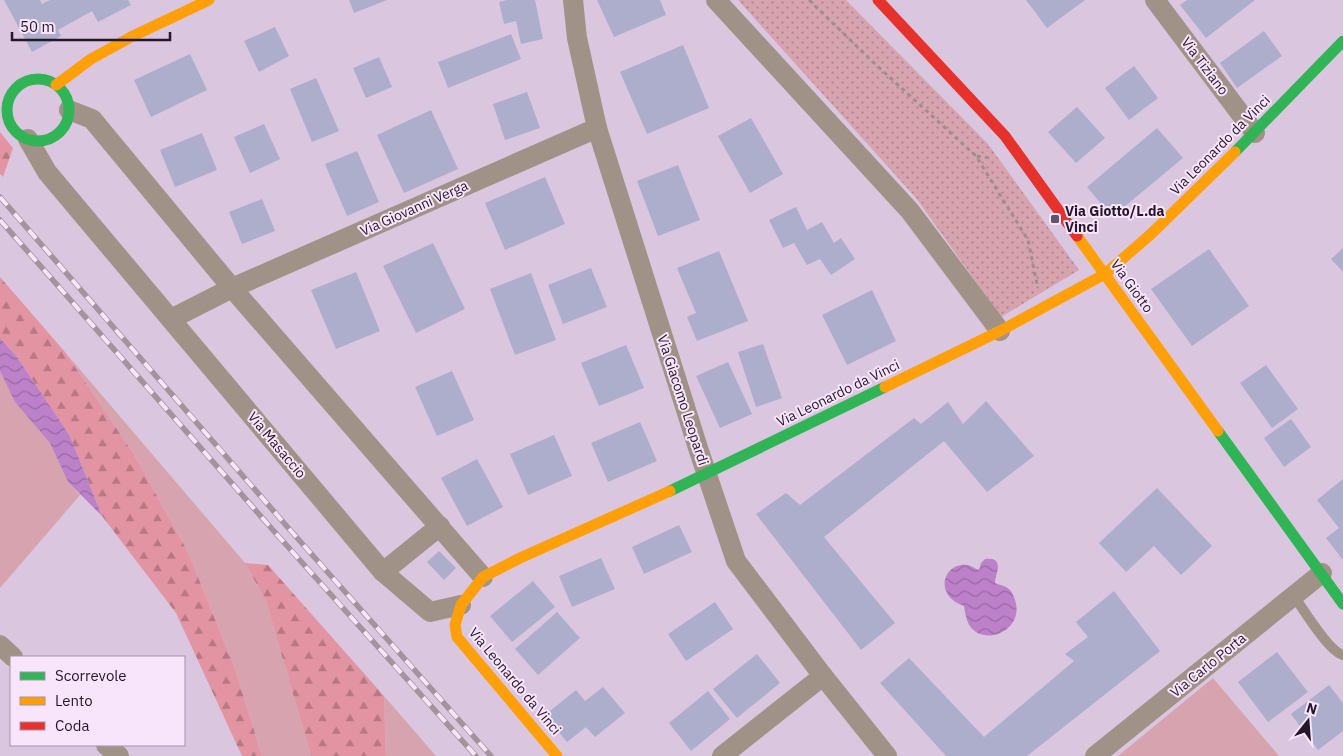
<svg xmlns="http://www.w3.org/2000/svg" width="1343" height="756" font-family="'IBM Plex Sans',sans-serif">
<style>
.grass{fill:#d6a3ae}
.forest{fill:url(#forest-firs)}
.park{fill:url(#park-dots)}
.water{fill:url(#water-waves)}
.building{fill:#adaecc}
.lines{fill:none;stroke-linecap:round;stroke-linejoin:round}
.path{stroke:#9d908c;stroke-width:3;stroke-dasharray:4 4;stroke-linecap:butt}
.lane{stroke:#a19288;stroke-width:10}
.street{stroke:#a19288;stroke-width:20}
.fast{stroke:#30b455;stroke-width:11}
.slow{stroke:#ff9f0a;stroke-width:11}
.jam{stroke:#e5322d;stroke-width:11}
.rail-casing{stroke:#a4939a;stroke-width:5.5}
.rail{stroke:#f8e5fc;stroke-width:4;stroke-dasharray:11;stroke-linecap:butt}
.poi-dot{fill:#645468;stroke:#f8e5fc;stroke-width:2}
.labels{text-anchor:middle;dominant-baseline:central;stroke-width:4;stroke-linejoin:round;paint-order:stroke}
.street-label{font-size:14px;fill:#241727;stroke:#f8e5fc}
.poi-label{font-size:14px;font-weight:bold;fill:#241727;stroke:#f8e5fc;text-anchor:start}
</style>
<defs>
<pattern id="forest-firs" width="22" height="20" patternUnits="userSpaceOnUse" patternTransform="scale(1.25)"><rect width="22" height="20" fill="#e294a2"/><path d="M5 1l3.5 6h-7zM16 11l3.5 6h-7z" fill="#b77884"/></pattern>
<pattern id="park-dots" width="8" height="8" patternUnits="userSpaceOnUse" patternTransform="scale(1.25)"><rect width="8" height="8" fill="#d6a3ae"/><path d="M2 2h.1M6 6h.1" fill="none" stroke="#ad848e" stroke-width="1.8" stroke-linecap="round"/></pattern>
<pattern id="water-waves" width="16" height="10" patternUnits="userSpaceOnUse" patternTransform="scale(1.25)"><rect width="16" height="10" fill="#bc81c9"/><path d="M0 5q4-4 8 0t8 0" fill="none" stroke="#9969a3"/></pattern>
</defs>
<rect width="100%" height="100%" fill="#dbc6e0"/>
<g class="grass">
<path d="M 65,352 L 245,563 L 266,601 L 311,756 L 262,756 L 235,669 L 188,552 L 133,453 Z"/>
<path d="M 0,371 L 15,401 L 50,443 L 68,482 L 80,495 L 0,588 Z"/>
<path d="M 1213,678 L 1279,756 L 1118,756 Z"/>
<path d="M 384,696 L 436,756 L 386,756 Z"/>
</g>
<g class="forest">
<path d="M 0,132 L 13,148 L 3,177 L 0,174 Z"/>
<path d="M 0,277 L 65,352 L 133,453 L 188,552 L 235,669 L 262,756 L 242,756 L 176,613 L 102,516 L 70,436 L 17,357 L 0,338 Z"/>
<path d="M 245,563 L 268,565 L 384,696 L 386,756 L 311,756 L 266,601 Z"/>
</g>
<path class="park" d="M 738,0 L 846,0 L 988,144 L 1079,270 L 1001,317 L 916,198 Z"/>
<g class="water">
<path d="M 0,338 L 17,357 L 70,436 L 102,516 L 68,482 L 50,443 L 15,402 L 0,371 Z"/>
<path d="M 985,559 C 1006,557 995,574 995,583 C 1000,585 1006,586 1010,590 C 1012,592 1014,597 1015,600 C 1025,630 984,648 969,625 C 966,619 965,612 964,606 C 932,595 944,561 968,565 C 971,566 976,569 979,570 L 981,563 Z"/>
</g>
<g class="building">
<path d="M 4,0 L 40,0 L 42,4 L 50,0 L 128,0 L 131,5 L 98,22 L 92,11 L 58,30 L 61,36 L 32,52 Z"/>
<path d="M 349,0 L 387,0 L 354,13 Z"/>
<path d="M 507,0 L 535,0 L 543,39 L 521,44 L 516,21 L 504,24 L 499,2 Z"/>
<path d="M 597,0 L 660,0 L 666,15 L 614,37 Z"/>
<path d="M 1026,0 L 1085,0 L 1047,28 Z"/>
<path d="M 1187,0 L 1255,0 L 1206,38 L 1180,5 Z"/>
<path d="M 275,27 L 289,56 L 259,72 L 244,41 Z"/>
<path d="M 1264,31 L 1282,56 L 1237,88 L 1220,63 Z"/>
<path d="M 511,34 L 521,59 L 448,88 L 438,62 Z"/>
<path d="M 683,45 L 709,108 L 647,134 L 620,72 Z"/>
<path d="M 190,54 L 207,90 L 151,117 L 134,80 Z"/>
<path d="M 379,57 L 392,87 L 366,98 L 353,68 Z"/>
<path d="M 1134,66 L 1158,98 L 1129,120 L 1105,88 Z"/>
<path d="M 316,78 L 339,131 L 312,142 L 290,89 Z"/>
<path d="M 527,92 L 540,128 L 505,140 L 493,104 Z"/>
<path d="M 1077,107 L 1105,138 L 1076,163 L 1048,132 Z"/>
<path d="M 431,110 L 458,169 L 404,193 L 377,135 Z"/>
<path d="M 751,118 L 783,174 L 750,193 L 718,136 Z"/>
<path d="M 264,124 L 280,159 L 250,173 L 234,137 Z"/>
<path d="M 1157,128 L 1183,158 L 1112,217 L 1087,187 Z"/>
<path d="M 202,133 L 217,170 L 175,187 L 160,150 Z"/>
<path d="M 357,151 L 379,202 L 347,216 L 325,164 Z"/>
<path d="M 678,165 L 700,220 L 658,236 L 637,181 Z"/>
<path d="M 545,177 L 565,224 L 505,250 L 485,203 Z"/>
<path d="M 262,199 L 275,231 L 242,244 L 229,212 Z"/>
<path d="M 796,207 L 807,230 L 822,222 L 834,243 L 841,238 L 855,259 L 831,275 L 820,259 L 807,265 L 794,243 L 783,248 L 769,220 Z"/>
<path d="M 433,243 L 465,309 L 416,333 L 383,266 Z"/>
<path d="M 1343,248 L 1343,272 L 1331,259 Z"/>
<path d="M 1209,249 L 1249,306 L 1192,346 L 1151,289 Z"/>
<path d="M 719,251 L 748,321 L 697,341 L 687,317 L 696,313 L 677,268 Z"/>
<path d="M 591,268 L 607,307 L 563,324 L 548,285 Z"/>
<path d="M 356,272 L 380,331 L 336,349 L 311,290 Z"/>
<path d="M 531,273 L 556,340 L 515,355 L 490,289 Z"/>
<path d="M 872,290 L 896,341 L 847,365 L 822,315 Z"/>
<path d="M 763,344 L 782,398 L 756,407 L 738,352 Z"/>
<path d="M 626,345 L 644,388 L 599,406 L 581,363 Z"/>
<path d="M 728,362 L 752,414 L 720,428 L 696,376 Z"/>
<path d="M 1266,365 L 1298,409 L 1272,428 L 1240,383 Z"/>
<path d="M 452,371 L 474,420 L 437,436 L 415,387 Z"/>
<path d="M 986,401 L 1034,456 L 987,492 L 944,441 L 824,537 L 895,623 L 861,650 L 756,514 L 786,493 L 800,505 L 914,418 L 921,424 L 948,402 L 963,424 Z"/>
<path d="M 1291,419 L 1311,447 L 1284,467 L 1264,438 Z"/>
<path d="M 640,422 L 657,461 L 608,482 L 591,443 Z"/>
<path d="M 554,435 L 572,476 L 528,495 L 510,454 Z"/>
<path d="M 477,459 L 503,507 L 467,526 L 441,478 Z"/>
<path d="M 1343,479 L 1343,560 L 1326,538 L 1339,528 L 1317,500 Z"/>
<path d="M 1157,488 L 1212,546 L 1181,575 L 1154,546 L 1126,572 L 1099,543 Z"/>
<path d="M 679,525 L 692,552 L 644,574 L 632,547 Z"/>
<path d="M 439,551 L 456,568 L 444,580 L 427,562 Z"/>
<path d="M 601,558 L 615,589 L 572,607 L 559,576 Z"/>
<path d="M 533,581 L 555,607 L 512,642 L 490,616 Z"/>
<path d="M 1114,591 L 1160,651 L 1027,756 L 946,756 L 880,683 L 909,658 L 984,737 L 1074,661 L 1065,654 L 1088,637 L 1076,622 Z"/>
<path d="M 715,602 L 733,629 L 686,661 L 668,634 Z"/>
<path d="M 557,612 L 580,638 L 538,675 L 515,649 Z"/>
<path d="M 1277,652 L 1308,692 L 1268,722 L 1238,682 Z"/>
<path d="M 757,654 L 780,683 L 737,718 L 713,689 Z"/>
<path d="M 1329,685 L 1343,703 L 1343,731 L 1318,750 L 1291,714 Z"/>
<path d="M 603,687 L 625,713 L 595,737 L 586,727 L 567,742 L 545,715 L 576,690 L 585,701 Z"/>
<path d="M 708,691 L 730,719 L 691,751 L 669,723 Z"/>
</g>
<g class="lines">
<g class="path">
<path d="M 809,0 L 873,62 L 976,156 L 1028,240 L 1037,284"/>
<path d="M 977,156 L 990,158"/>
</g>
<path class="lane" d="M 1294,596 C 1303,609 1329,652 1343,655"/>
<g class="street">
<path d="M 573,0 L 577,38 L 597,128 L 699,451 L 736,561 L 823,676 L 887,756"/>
<path d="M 716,0 L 910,211 L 1000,331"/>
<path d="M 1155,0 L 1255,133"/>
<path d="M 69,110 L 92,119 L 232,288 L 483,577"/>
<path d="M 28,139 L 47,172 L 383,572 L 430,612 L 461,605"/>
<path d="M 171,319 L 232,288 L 597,128"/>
<path d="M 383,572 L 440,526"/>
<path d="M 0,645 L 13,657"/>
<path d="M 106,745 L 119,756"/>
<path d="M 722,756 L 823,676"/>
<path d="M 1095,756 L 1322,573"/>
</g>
<g class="fast">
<circle cx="38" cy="110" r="31"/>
<path d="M 1235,152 L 1343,41"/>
<path d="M 1218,431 L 1343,604"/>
<path d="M 670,491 L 885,387"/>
</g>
<g class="slow">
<path d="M 56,85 L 91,59 L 133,36 L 209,0"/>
<path d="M 1077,236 L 1218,431"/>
<path d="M 885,387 L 1000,331 L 1105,274 L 1151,234 L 1235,152"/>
<path d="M 557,756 L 457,637 L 455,625 L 461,605 L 483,577 L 520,558 L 670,491"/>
</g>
<path class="jam" d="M 878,0 L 1005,136 L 1077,236"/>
<g class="rail-casing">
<g id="rail">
<path d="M 0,197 L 291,531 L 491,756"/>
<path d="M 0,220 L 280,538 L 476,756"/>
</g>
</g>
<use href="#rail" class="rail"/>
</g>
<rect class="poi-dot" x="1050" y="214" width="10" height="10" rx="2.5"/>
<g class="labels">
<g class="street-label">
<text transform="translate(1205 66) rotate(53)">Via Tiziano</text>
<text transform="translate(1220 145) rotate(-45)">Via Leonardo da Vinci</text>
<text transform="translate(414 208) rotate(-24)">Via Giovanni Verga</text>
<text transform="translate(1132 286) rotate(54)">Via Giotto</text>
<text transform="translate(838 393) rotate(-26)">Via Leonardo da Vinci</text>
<text transform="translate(683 400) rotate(72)">Via Giacomo Leopardi</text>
<text transform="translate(277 445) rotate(50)">Via Masaccio</text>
<text transform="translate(1208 665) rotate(-39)">Via Carlo Porta</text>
<text transform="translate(515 681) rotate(50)">Via Leonardo da Vinci</text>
</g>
<g class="poi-label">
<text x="1065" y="211">Via Giotto/L.da<tspan x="1065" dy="16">Vinci</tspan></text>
</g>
</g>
<rect x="10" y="656" width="175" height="90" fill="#f8e5fc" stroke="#a393a7"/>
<rect x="20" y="672" width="25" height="8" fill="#30b455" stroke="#a393a7"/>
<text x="55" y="681" font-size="15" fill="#241727">Scorrevole</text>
<rect x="20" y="697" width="25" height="8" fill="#ff9f0a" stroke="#a393a7"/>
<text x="55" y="706" font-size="15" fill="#241727">Lento</text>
<rect x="20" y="722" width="25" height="8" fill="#e5322d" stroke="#a393a7"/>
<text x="55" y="731" font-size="15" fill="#241727">Coda</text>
<g transform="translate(1308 721) rotate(17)" stroke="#f8e5fc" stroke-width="4" paint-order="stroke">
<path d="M0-4L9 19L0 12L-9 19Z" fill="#241727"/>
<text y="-8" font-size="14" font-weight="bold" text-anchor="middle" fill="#241727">N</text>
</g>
<path d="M12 32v8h158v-8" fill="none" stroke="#241727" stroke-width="2.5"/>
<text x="20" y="32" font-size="15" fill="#241727" stroke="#f8e5fc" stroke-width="4" paint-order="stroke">50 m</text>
</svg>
